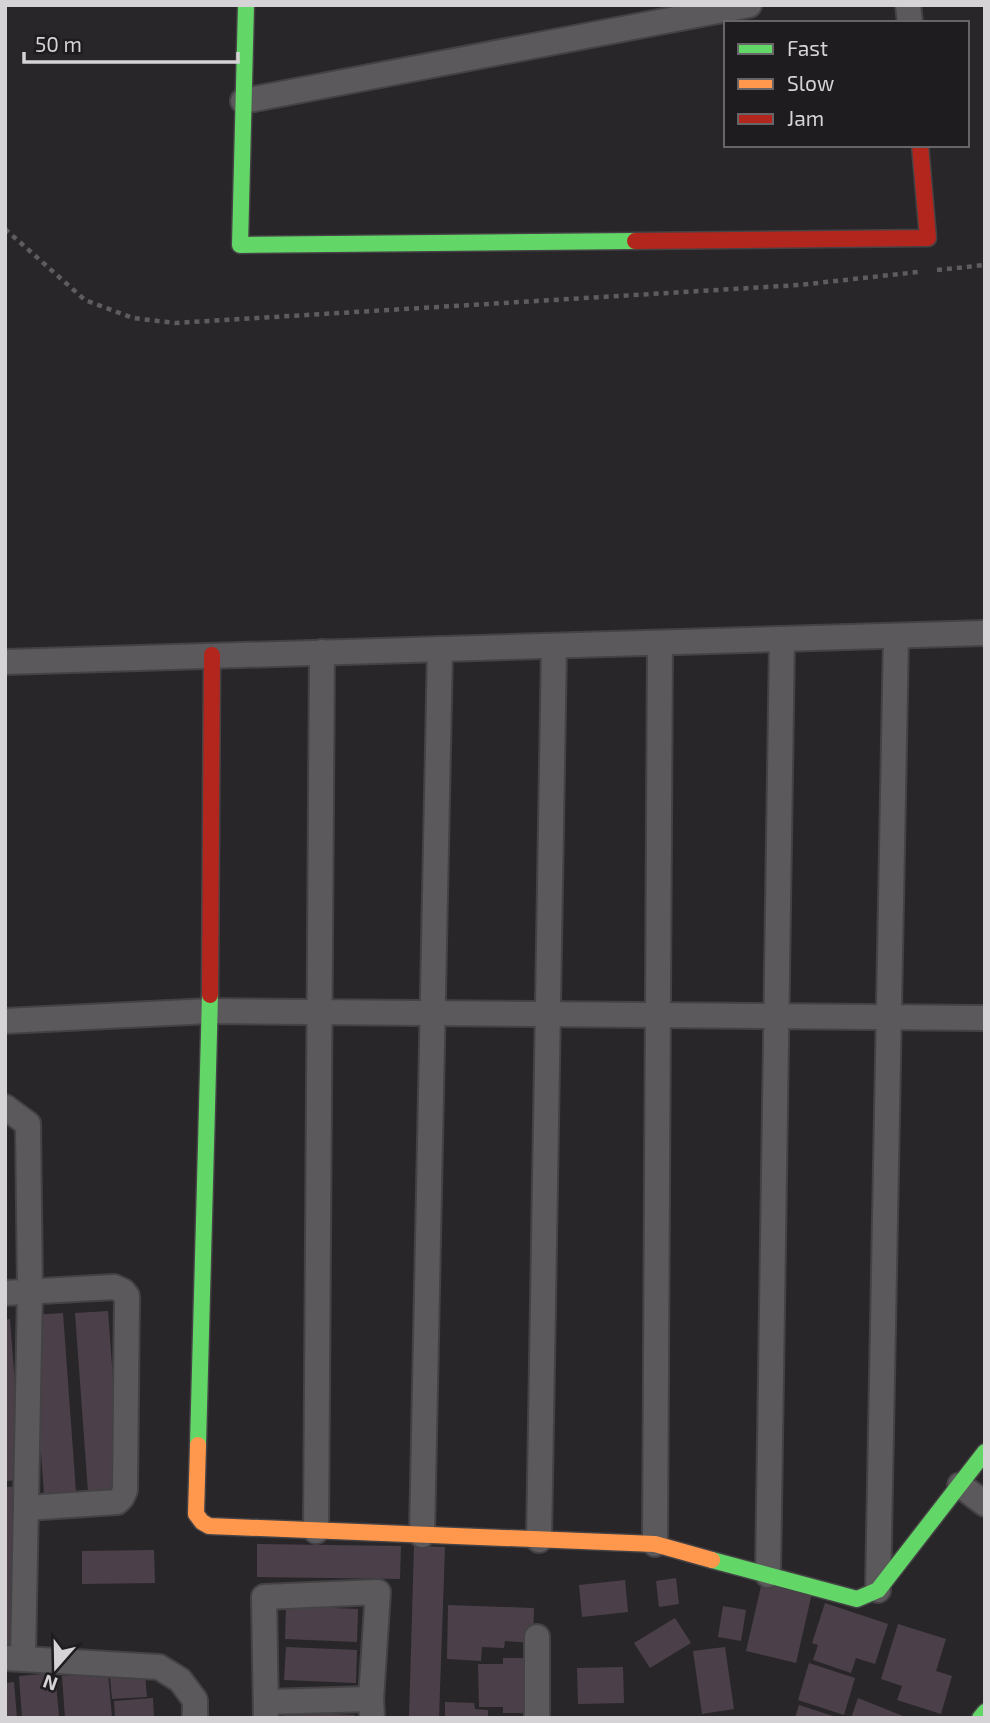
<svg xmlns="http://www.w3.org/2000/svg" width="990" height="1723" font-family="'Exo 2',sans-serif">
<style>
.building{fill:#4b4049}
.lines{fill:none;stroke-linecap:round;stroke-linejoin:round}
.street-casing{stroke:#444244;stroke-width:28}
.fast-casing{stroke:#444244;stroke-width:19}
.slow-casing{stroke:#444244;stroke-width:19}
.jam-casing{stroke:#444244;stroke-width:19}
.path{stroke:#5e5c5e;stroke-width:4.5;stroke-dasharray:5 5;stroke-linecap:butt}
.street{stroke:#5b595b;stroke-width:24}
.fast{stroke:#63d668;stroke-width:16}
.slow{stroke:#ff974d;stroke-width:16}
.jam{stroke:#b3261e;stroke-width:16}
</style>
<rect width="100%" height="100%" fill="#282628"/>
<g class="building">
<path d="M 108,1311 L 121,1489 L 88,1492 L 75,1313 Z"/>
<path d="M 63,1313 L 76,1492 L 44,1494 L 31,1315 Z"/>
<path d="M 10,1319 L 22,1480 L 5,1481 L 5,1320 Z"/>
<path d="M 23,1486 L 34,1646 L 5,1648 L 5,1487 Z"/>
<path d="M 257,1544 L 401,1546 L 400,1579 L 257,1577 Z"/>
<path d="M 414,1546 L 445,1547 L 439,1718 L 409,1718 Z"/>
<path d="M 154,1550 L 155,1583 L 82,1584 L 82,1551 Z"/>
<path d="M 676,1578 L 679,1604 L 659,1607 L 656,1581 Z"/>
<path d="M 625,1580 L 628,1612 L 582,1617 L 579,1585 Z"/>
<path d="M 762,1582 L 812,1593 L 796,1663 L 746,1651 Z"/>
<path d="M 825,1603 L 888,1624 L 875,1664 L 856,1658 L 851,1673 L 813,1660 L 818,1645 L 812,1643 Z"/>
<path d="M 448,1605 L 534,1608 L 533,1643 L 505,1641 L 504,1648 L 482,1647 L 481,1661 L 447,1659 Z"/>
<path d="M 286,1606 L 358,1609 L 357,1642 L 285,1639 Z"/>
<path d="M 723,1606 L 746,1610 L 741,1641 L 718,1637 Z"/>
<path d="M 675,1618 L 691,1643 L 650,1668 L 634,1643 Z"/>
<path d="M 898,1624 L 946,1639 L 936,1671 L 952,1676 L 941,1714 L 897,1700 L 902,1686 L 881,1679 Z"/>
<path d="M 286,1647 L 357,1650 L 356,1683 L 284,1680 Z"/>
<path d="M 725,1647 L 734,1709 L 702,1714 L 693,1651 Z"/>
<path d="M 503,1658 L 531,1658 L 531,1713 L 503,1713 L 503,1707 L 479,1707 L 478,1664 L 503,1664 Z"/>
<path d="M 809,1663 L 855,1678 L 844,1715 L 798,1700 Z"/>
<path d="M 623,1667 L 624,1703 L 578,1704 L 577,1668 Z"/>
<path d="M 55,1673 L 59,1716 L 22,1718 L 19,1676 Z"/>
<path d="M 108,1673 L 112,1717 L 65,1718 L 62,1676 Z"/>
<path d="M 145,1675 L 147,1697 L 112,1699 L 110,1677 Z"/>
<path d="M 14,1682 L 17,1718 L 5,1718 L 5,1683 Z"/>
<path d="M 153,1698 L 154,1718 L 115,1718 L 114,1701 Z"/>
<path d="M 858,1698 L 908,1718 L 851,1718 Z"/>
<path d="M 445,1702 L 474,1703 L 475,1709 L 488,1710 L 488,1718 L 445,1718 Z"/>
<path d="M 799,1705 L 836,1717 L 835,1718 L 795,1718 Z"/>
<path d="M 283,1712 L 355,1715 L 355,1718 L 283,1718 Z"/>
</g>
<g class="lines">
<g class="street-casing">
<g id="street">
<path d="M 908,5 L 910,23"/>
<path d="M 243,101 L 749,5"/>
<path d="M 5,662 L 985,633"/>
<path d="M 5,1021 L 210,1011 L 985,1018"/>
<path d="M 5,1107 L 28,1124 L 30,1291 L 23,1658"/>
<path d="M 5,1293 L 114,1287 L 123,1291 L 127,1296 L 125,1490 L 122,1497 L 117,1502 L 26,1508"/>
<path d="M 960,1485 L 985,1504"/>
<path d="M 316,1531 L 322,652"/>
<path d="M 422,1535 L 440,649"/>
<path d="M 539,1540 L 554,646"/>
<path d="M 655,1544 L 660,643"/>
<path d="M 768,1575 L 782,639"/>
<path d="M 878,1590 L 896,636"/>
<path d="M 537,1637 L 537,1718"/>
<path d="M 5,1658 L 159,1667 L 180,1680 L 195,1700 L 195,1718"/>
<path d="M 266,1702 L 371,1699"/>
<path d="M 266,1718 L 264,1597 L 378,1592 L 371,1699 L 372,1718"/>
</g>
</g>
<g class="fast-casing">
<g id="fast">
<path d="M 246,5 L 240,245 L 635,241"/>
<path d="M 198,1445 L 210,995"/>
<path d="M 712,1560 L 857,1599 L 878,1590 L 985,1452"/>
<path d="M 980,1718 L 985,1712"/>
</g>
</g>
<g class="slow-casing">
<path id="slow" d="M 198,1445 L 196,1514 L 202,1522 L 209,1526 L 655,1544 L 712,1560"/>
</g>
<g class="jam-casing">
<g id="jam">
<path d="M 635,241 L 928,238 L 920,145"/>
<path d="M 210,995 L 212,655"/>
</g>
</g>
<g class="path">
<path d="M 5,229 L 85,300 L 133,318 L 175,323 L 799,285 L 918,272"/>
<path d="M 937,270 L 985,265"/>
</g>
<use href="#street" class="street"/>
<use href="#fast" class="fast"/>
<use href="#slow" class="slow"/>
<use href="#jam" class="jam"/>
</g>
<rect width="990" height="1723" fill="none" stroke="#d6d3d6" stroke-width="14"/>
<rect x="724" y="21" width="245" height="126" fill="#1f1c1f" stroke="#686568" stroke-width="2"/>
<rect x="738" y="44" width="35" height="10" fill="#63d668" stroke="#686568" stroke-width="2"/>
<text x="787" y="56" font-size="21" fill="#d6d3d6">Fast</text>
<rect x="738" y="79" width="35" height="10" fill="#ff974d" stroke="#686568" stroke-width="2"/>
<text x="787" y="91" font-size="21" fill="#d6d3d6">Slow</text>
<rect x="738" y="114" width="35" height="10" fill="#b3261e" stroke="#686568" stroke-width="2"/>
<text x="787" y="126" font-size="21" fill="#d6d3d6">Jam</text>
<g transform="translate(56 1667) rotate(200)" stroke="#1f1c1f" stroke-width="5" paint-order="stroke">
<path d="M0-5L12 26L0 18L-12 26Z" fill="#d6d3d6"/>
<text y="-10" font-size="19" font-weight="bold" text-anchor="middle" fill="#d6d3d6">N</text>
</g>
<path d="M24 52v10h214v-10" fill="none" stroke="#d6d3d6" stroke-width="3.5"/>
<text x="35" y="52" font-size="21" fill="#d6d3d6" stroke="#1f1c1f" stroke-width="5" paint-order="stroke">50 m</text>
</svg>
